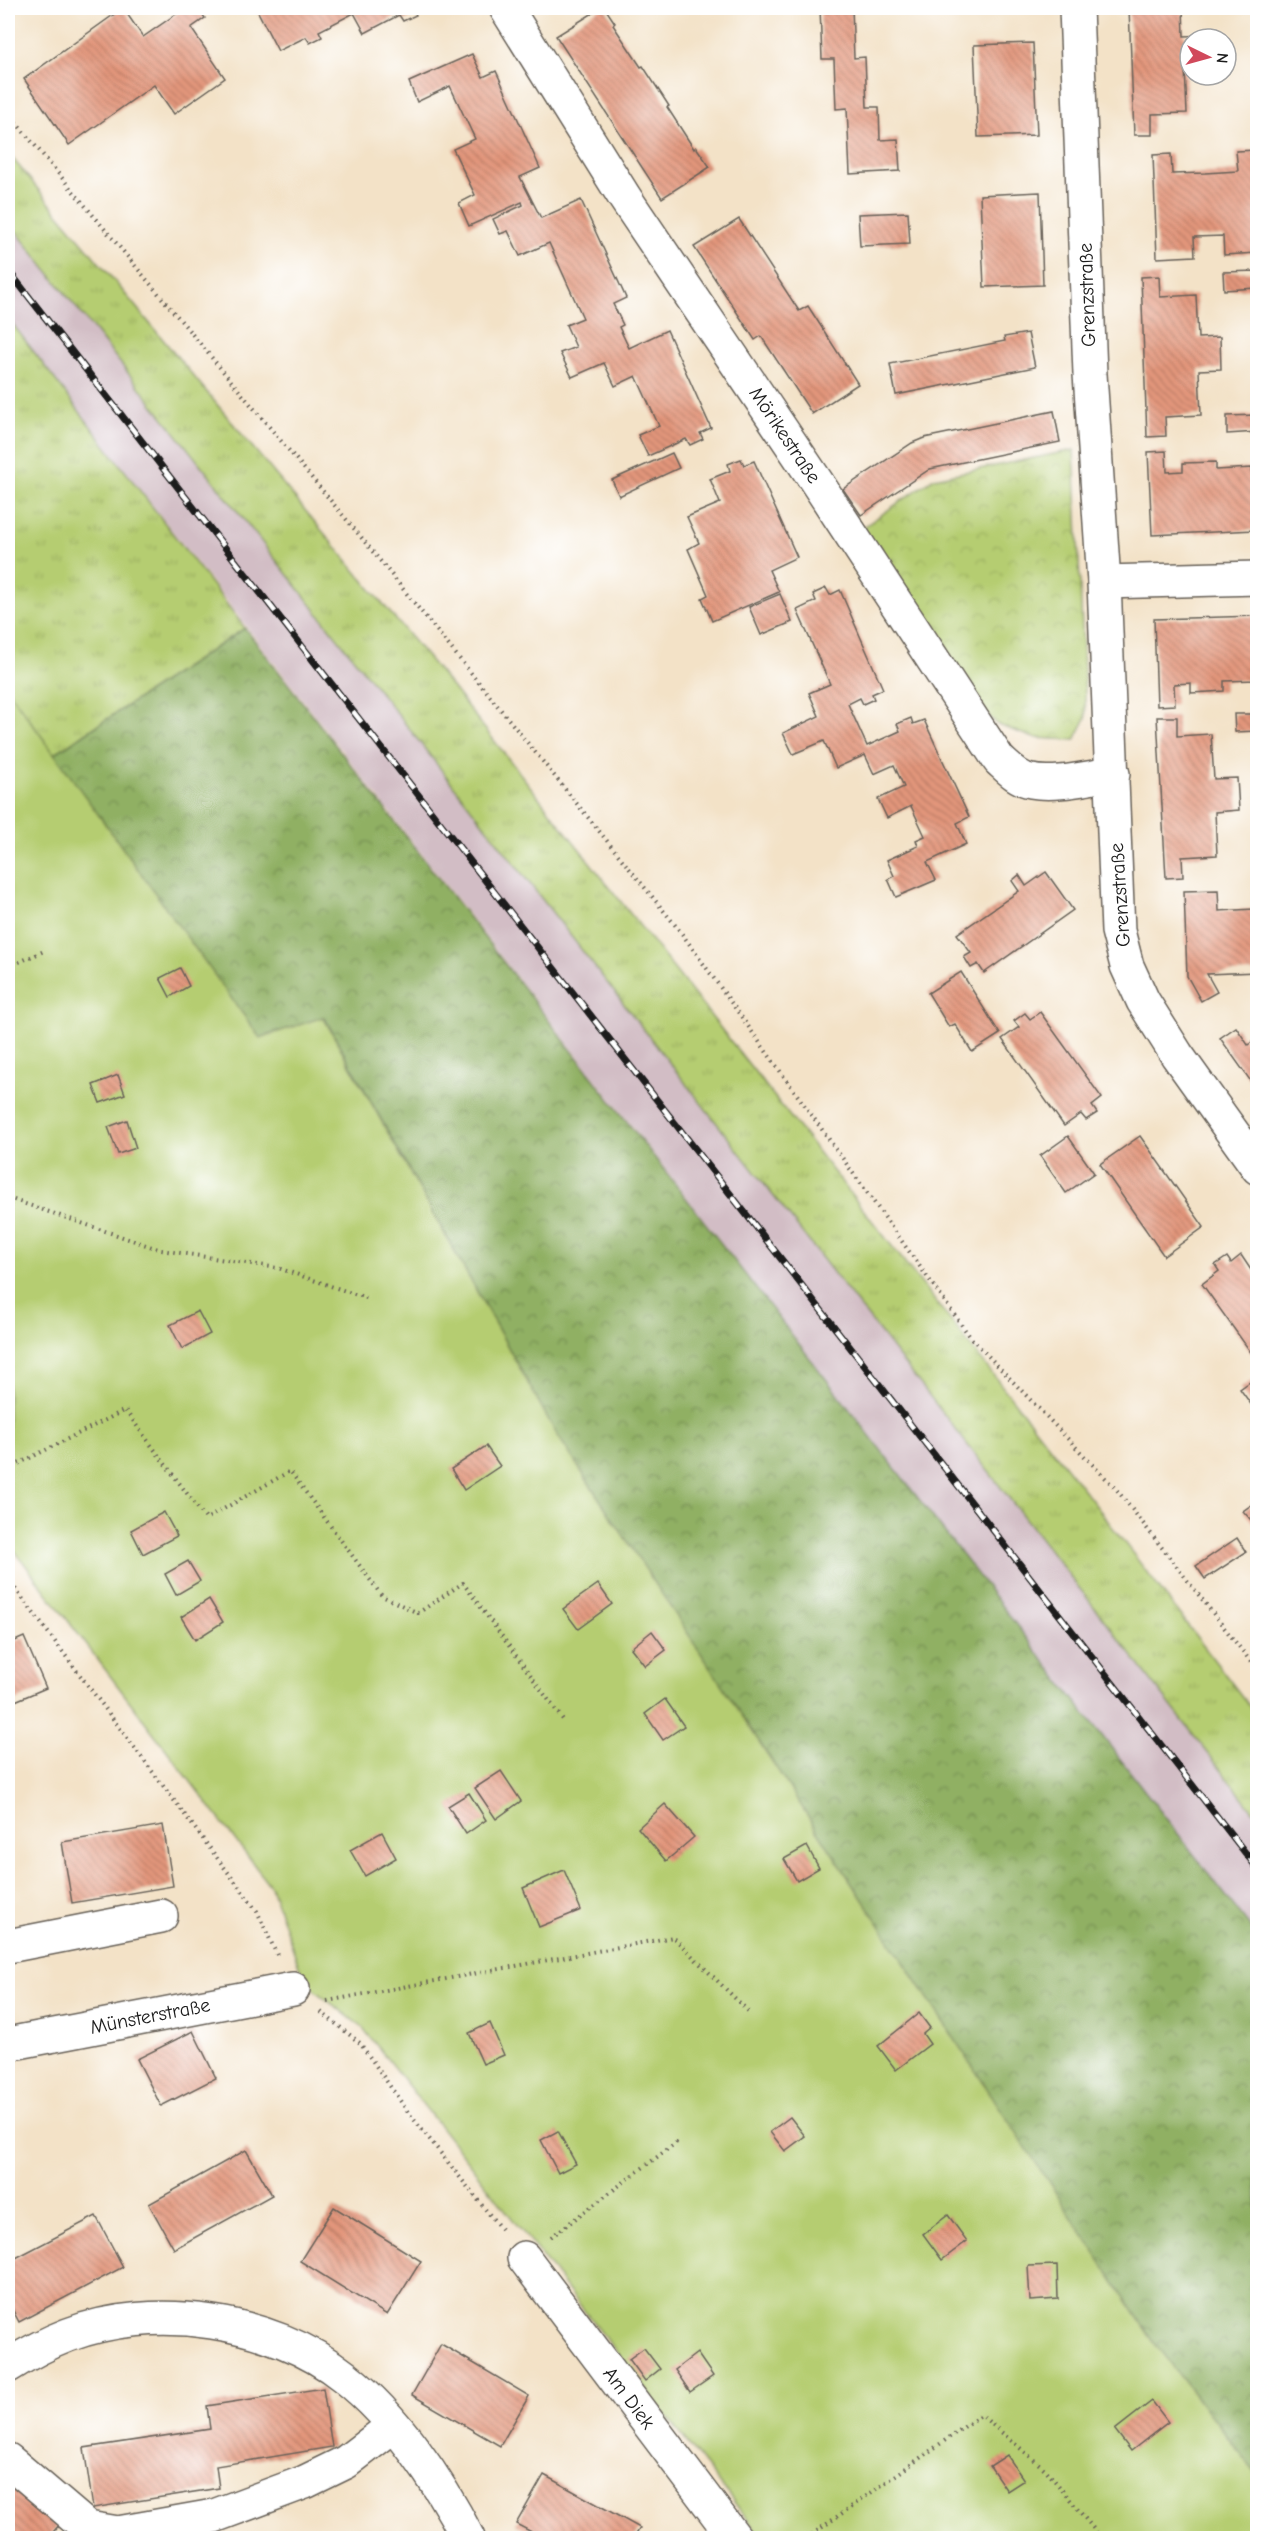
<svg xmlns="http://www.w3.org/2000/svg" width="1265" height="2546" font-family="'Comic Neue',sans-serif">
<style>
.industrial{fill:#d2bdc5}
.grass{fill:url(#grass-tufts);stroke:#687446;stroke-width:1.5}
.forest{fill:url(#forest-crowns);stroke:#566640;stroke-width:1.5}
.park{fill:url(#park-crowns);stroke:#687446;stroke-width:1.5}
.garden{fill:#b5cd71;stroke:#687446;stroke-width:1.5}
.building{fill:url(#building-back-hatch)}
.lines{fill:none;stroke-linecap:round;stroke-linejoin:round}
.minor-casing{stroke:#676158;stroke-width:36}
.path{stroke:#676158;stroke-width:4;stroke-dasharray:1.5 4.5;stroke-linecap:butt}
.minor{stroke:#fff;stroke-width:33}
.rail-casing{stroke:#1c1c1c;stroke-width:7}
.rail{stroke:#fff;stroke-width:4.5;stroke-dasharray:14;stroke-linecap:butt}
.labels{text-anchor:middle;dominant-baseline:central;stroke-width:4.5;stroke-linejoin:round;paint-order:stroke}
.street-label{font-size:20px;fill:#1c1c1c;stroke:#fff}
</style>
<defs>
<pattern id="grass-tufts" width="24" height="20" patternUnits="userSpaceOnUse" patternTransform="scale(1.5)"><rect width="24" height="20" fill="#b5cd71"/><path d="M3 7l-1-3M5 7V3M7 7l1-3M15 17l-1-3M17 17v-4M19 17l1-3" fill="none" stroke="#9baf61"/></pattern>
<pattern id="forest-crowns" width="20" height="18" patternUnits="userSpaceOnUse" patternTransform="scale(1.5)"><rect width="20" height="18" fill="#90b063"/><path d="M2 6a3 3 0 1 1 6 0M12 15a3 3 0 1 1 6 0" fill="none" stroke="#758e51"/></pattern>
<pattern id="park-crowns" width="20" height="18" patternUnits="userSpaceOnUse" patternTransform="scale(1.5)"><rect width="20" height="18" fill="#b5cd71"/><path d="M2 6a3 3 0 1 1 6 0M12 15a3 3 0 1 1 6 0" fill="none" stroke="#9baf61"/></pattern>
<pattern id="building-back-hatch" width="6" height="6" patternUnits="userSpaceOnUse" patternTransform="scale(1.5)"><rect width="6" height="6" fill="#e3967b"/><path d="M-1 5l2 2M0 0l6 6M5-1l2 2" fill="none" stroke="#b77a64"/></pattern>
</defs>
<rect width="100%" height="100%" fill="#fff"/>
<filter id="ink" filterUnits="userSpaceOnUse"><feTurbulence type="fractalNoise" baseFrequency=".0167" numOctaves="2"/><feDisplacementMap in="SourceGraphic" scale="12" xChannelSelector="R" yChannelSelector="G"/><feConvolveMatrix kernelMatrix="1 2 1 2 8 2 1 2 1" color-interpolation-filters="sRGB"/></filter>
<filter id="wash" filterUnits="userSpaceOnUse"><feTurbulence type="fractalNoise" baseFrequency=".008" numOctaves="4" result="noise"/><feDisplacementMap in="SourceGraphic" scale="24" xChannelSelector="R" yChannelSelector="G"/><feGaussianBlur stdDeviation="1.35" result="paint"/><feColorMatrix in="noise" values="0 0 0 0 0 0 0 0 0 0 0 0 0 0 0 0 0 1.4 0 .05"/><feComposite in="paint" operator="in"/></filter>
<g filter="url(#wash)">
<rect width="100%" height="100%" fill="#f3e2c7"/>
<path class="industrial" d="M 8,221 L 407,726 L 1257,1816 L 1257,1936 L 8,318 Z"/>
<g class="grass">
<path d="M 8,153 L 452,687 L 1091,1499 L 1257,1716 L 1257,1816 L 407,726 L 8,221 Z"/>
<path d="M 8,318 L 245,628 L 54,754 L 8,690 Z"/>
</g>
<path class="forest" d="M 245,628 L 1257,1936 L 1257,2475 L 1155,2344 L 556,1433 L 324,1017 L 260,1038 L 54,754 Z"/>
<path class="park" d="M 1074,450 L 1086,718 L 1075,740 L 1034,738 L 998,725 L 960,688 L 858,531 L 934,478 Z"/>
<path class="garden" d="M 8,690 L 260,1038 L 323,1017 L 556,1433 L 1155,2344 L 1257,2475 L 1257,2538 L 762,2538 L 363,2028 L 305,1983 L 271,1887 L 8,1542 Z"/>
<g id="blocks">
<g class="building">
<path d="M 123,8 L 143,37 L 179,12 L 177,8 L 198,8 L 205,18 L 191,28 L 225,78 L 174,114 L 154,85 L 69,145 L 24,79 Z"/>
<path d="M 256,8 L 412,8 L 416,15 L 403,21 L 399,15 L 365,33 L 354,13 L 319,31 L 322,37 L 310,43 L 306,37 L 278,51 Z"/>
<path d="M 601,8 L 605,8 L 615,23 L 613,25 L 641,67 L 643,66 L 669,106 L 667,107 L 694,149 L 696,147 L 710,167 L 662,198 L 556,36 Z"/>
<path d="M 820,8 L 852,8 L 854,58 L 865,57 L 867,107 L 879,107 L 880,140 L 898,139 L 900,171 L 850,174 L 847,108 L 836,109 L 834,59 L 822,59 Z"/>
<path d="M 1129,8 L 1183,8 L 1184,36 L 1207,35 L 1207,39 L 1190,39 L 1190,68 L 1185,68 L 1187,113 L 1152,114 L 1152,135 L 1134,135 Z"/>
<path d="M 1033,43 L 1037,135 L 978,137 L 974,45 Z"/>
<path d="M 472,54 L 483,77 L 496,71 L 540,168 L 520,177 L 541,218 L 581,200 L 626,298 L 613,304 L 623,325 L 619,327 L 629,348 L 667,330 L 711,428 L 700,433 L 703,439 L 690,445 L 686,439 L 648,456 L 638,435 L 659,426 L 636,376 L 615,386 L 604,363 L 572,377 L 560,353 L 576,347 L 566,325 L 583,318 L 549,243 L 520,256 L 508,231 L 500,234 L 493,219 L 523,205 L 522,202 L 469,226 L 459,203 L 475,195 L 453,149 L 475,139 L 450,86 L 417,102 L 409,82 Z"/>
<path d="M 1257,150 L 1257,253 L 1224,255 L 1223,236 L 1194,237 L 1195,256 L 1157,258 L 1153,155 L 1171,154 L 1172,174 L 1205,173 L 1238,171 L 1236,151 Z"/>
<path d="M 1040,192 L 1043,285 L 984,287 L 980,195 Z"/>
<path d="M 908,212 L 910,244 L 860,246 L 858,214 Z"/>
<path d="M 739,219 L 799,311 L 808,306 L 858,384 L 812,414 L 761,336 L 755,340 L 694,247 Z"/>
<path d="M 1257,271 L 1257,288 L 1224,290 L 1223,272 Z"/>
<path d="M 1159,276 L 1160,297 L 1196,295 L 1198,338 L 1220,337 L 1221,369 L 1199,370 L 1201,415 L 1165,417 L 1166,436 L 1147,437 L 1141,277 Z"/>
<path d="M 1028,333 L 1035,367 L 896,395 L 890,364 L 1005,341 L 1004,337 Z"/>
<path d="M 1054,411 L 1060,442 L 930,469 L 861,515 L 843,489 L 912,443 L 924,438 Z"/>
<path d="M 1257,415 L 1257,432 L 1227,434 L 1227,416 Z"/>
<path d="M 1166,451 L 1167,472 L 1183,471 L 1183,463 L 1216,462 L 1216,470 L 1252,468 L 1253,488 L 1257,488 L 1257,528 L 1255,528 L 1255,530 L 1152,535 L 1148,452 Z"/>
<path d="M 672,453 L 679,468 L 619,496 L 612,480 Z"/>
<path d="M 741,459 L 744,465 L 754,461 L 797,557 L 769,570 L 779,592 L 712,621 L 702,598 L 708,595 L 688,549 L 699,543 L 687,517 L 720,503 L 710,479 L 730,471 L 728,464 Z"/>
<path d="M 826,588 L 830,595 L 840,590 L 883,689 L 872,694 L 874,699 L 863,704 L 860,698 L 848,704 L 867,746 L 900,731 L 897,724 L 911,718 L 913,724 L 924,720 L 969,817 L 957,823 L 966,844 L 927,862 L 936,880 L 896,897 L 888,879 L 894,876 L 887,860 L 918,846 L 916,840 L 925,836 L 911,806 L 887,818 L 878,799 L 904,787 L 894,765 L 874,774 L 865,755 L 836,768 L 824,741 L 793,754 L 783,733 L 819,716 L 809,693 L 830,684 L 797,610 L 816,601 L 813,594 Z"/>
<path d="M 780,594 L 792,622 L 761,635 L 749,607 Z"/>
<path d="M 1257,616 L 1257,680 L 1224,681 L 1224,691 L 1209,692 L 1191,693 L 1191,683 L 1174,684 L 1175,705 L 1157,706 L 1154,619 Z"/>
<path d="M 1234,714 L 1257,714 L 1257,731 L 1235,732 Z"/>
<path d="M 1157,717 L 1177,717 L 1177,736 L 1211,734 L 1214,779 L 1237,778 L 1239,810 L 1215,812 L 1217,855 L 1182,857 L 1183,877 L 1166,878 Z"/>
<path d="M 1046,872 L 1073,910 L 984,973 L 978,964 L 971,968 L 964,957 L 971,953 L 957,934 L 1019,891 L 1012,881 L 1019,875 L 1026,886 Z"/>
<path d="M 1218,890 L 1219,911 L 1254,909 L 1253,891 L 1257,891 L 1257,972 L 1207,974 L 1217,992 L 1201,1001 L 1187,976 L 1184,891 Z"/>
<path d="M 180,968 L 189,986 L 170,997 L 160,978 Z"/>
<path d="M 961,972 L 1000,1034 L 972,1052 L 955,1024 L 949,1027 L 928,993 Z"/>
<path d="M 1040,1012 L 1102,1098 L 1092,1106 L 1097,1113 L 1086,1120 L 1081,1114 L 1064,1126 L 1002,1039 L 1019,1027 L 1014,1021 L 1025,1013 L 1030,1019 Z"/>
<path d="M 1236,1027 L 1248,1045 L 1257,1038 L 1257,1090 L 1220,1038 Z"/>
<path d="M 118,1075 L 125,1094 L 100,1103 L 93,1085 Z"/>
<path d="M 127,1120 L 136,1148 L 118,1154 L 108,1127 Z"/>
<path d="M 1068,1136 L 1094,1173 L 1066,1193 L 1040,1156 Z"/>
<path d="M 1140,1136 L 1204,1227 L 1164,1256 L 1100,1164 Z"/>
<path d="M 1241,1255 L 1257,1279 L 1257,1361 L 1202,1284 L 1219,1271 L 1215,1265 L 1227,1257 L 1231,1263 Z"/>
<path d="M 198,1311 L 210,1334 L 182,1349 L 170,1325 Z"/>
<path d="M 1257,1377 L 1257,1409 L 1255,1405 L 1253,1407 L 1240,1389 Z"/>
<path d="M 486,1446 L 500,1466 L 464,1490 L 451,1469 Z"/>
<path d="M 1257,1501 L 1257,1527 L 1243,1511 Z"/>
<path d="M 164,1512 L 177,1536 L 143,1554 L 131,1530 Z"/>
<path d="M 1237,1538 L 1246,1552 L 1205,1579 L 1196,1566 Z"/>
<path d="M 188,1561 L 200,1581 L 176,1595 L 165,1574 Z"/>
<path d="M 598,1584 L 612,1604 L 578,1629 L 563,1609 Z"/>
<path d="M 209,1599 L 223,1622 L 195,1640 L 181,1617 Z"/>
<path d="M 652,1631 L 666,1650 L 645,1666 L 631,1648 Z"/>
<path d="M 24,1637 L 46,1688 L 8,1704 L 8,1644 Z"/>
<path d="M 665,1699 L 684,1726 L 663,1740 L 645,1714 Z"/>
<path d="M 501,1771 L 521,1801 L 496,1819 L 475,1788 Z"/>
<path d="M 469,1793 L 486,1820 L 466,1834 L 448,1806 Z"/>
<path d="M 665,1804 L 694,1837 L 666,1861 L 638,1828 Z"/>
<path d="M 163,1825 L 173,1886 L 72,1903 L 62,1842 Z"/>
<path d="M 382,1832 L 396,1858 L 365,1876 L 350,1850 Z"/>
<path d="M 807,1846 L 819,1868 L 797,1881 L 784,1859 Z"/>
<path d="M 564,1870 L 581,1910 L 539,1927 L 523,1888 Z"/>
<path d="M 919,2013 L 930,2028 L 923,2034 L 930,2044 L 896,2070 L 878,2046 Z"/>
<path d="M 490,2023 L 504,2055 L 483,2064 L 469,2033 Z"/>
<path d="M 193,2031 L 216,2078 L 161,2106 L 137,2059 Z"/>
<path d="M 790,2117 L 805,2136 L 785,2151 L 770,2132 Z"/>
<path d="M 558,2131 L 576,2164 L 558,2173 L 541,2140 Z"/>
<path d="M 246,2150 L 272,2195 L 174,2249 L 149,2204 Z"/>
<path d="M 334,2207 L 421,2261 L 387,2315 L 300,2261 Z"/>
<path d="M 948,2215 L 967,2241 L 942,2260 L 923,2234 Z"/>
<path d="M 96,2216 L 123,2267 L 19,2322 L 8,2301 L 8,2262 Z"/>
<path d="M 1057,2265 L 1058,2299 L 1030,2301 L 1028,2266 Z"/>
<path d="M 441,2344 L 529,2396 L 500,2446 L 412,2395 Z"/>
<path d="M 644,2348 L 660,2369 L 645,2381 L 629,2359 Z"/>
<path d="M 697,2353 L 713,2376 L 690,2392 L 675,2370 Z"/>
<path d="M 323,2388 L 332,2447 L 216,2466 L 219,2488 L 93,2508 L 84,2448 L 210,2429 L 207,2406 Z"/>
<path d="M 1152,2401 L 1168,2422 L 1131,2451 L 1115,2430 Z"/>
<path d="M 1007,2455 L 1024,2480 L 1007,2491 L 990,2466 Z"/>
<path d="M 544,2475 L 640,2528 L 634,2538 L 543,2538 L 516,2524 Z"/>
<path d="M 8,2480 L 60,2524 L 48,2538 L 8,2538 Z"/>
</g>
</g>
</g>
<g filter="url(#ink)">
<use href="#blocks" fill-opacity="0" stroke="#676158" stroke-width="1.5"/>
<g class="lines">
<g class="minor-casing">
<g id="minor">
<path d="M 506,8 L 625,198 L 816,481 L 999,760 C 1009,769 1018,779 1031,781 C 1057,786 1088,777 1113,774"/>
<path d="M 1076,8 L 1090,374 L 1104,582 L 1118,931 L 1127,966 L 1143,1001 L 1177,1055 L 1258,1168"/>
<path d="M 1104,582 L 1258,578"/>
<path d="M 8,1946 L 161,1916"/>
<path d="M 8,2044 L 293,1989"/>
<path d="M 524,2258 L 735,2538"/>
<path d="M 8,2366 C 27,2354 47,2343 68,2335 C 154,2302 272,2319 345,2377 C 396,2417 439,2481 468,2538"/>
<path d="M 8,2460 L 88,2528 L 118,2533 L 214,2516 L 305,2482 L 346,2462 L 393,2426"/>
</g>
</g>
<g class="path">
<path d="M 8,113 L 356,531 L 680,931 L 971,1338 L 1117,1490 L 1258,1671"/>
<path d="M 8,967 L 44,951"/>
<path d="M 8,1198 L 161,1250 L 278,1268 L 369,1299"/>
<path d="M 8,1469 L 125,1410 L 206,1519 L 290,1471 L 382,1596 L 418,1613 L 463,1583 L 564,1721"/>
<path d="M 8,1579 L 257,1911 L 277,1955"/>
<path d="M 327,2001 L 673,1937 L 748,2011"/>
<path d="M 321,2012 L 360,2043 L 408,2112 L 501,2229"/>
<path d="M 551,2237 L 677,2142"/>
<path d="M 807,2538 L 981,2415 L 1046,2470 L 1101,2538"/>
</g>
<use href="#minor" class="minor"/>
<g class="rail-casing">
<path id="rail" d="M 8,270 L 1258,1869"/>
</g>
<use href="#rail" class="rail"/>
</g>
</g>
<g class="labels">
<g class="street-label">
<text transform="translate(1087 295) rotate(-92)">Grenzstraße</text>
<text transform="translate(785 435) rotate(56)">Mörikestraße</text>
<text transform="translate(1120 895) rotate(-94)">Grenzstraße</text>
<text transform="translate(150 2016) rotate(-11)">Münsterstraße</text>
<text transform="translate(629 2398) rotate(53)">Am Diek</text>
</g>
</g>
<rect width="1265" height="2546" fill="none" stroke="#fff" stroke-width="30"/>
<g transform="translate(1208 57) rotate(95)"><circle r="28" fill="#ffffff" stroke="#a4a4a4" stroke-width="1.5"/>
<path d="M0-4.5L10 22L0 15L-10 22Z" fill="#d1495b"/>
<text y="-9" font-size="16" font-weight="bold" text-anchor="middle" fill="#1c1c1c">N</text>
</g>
</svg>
